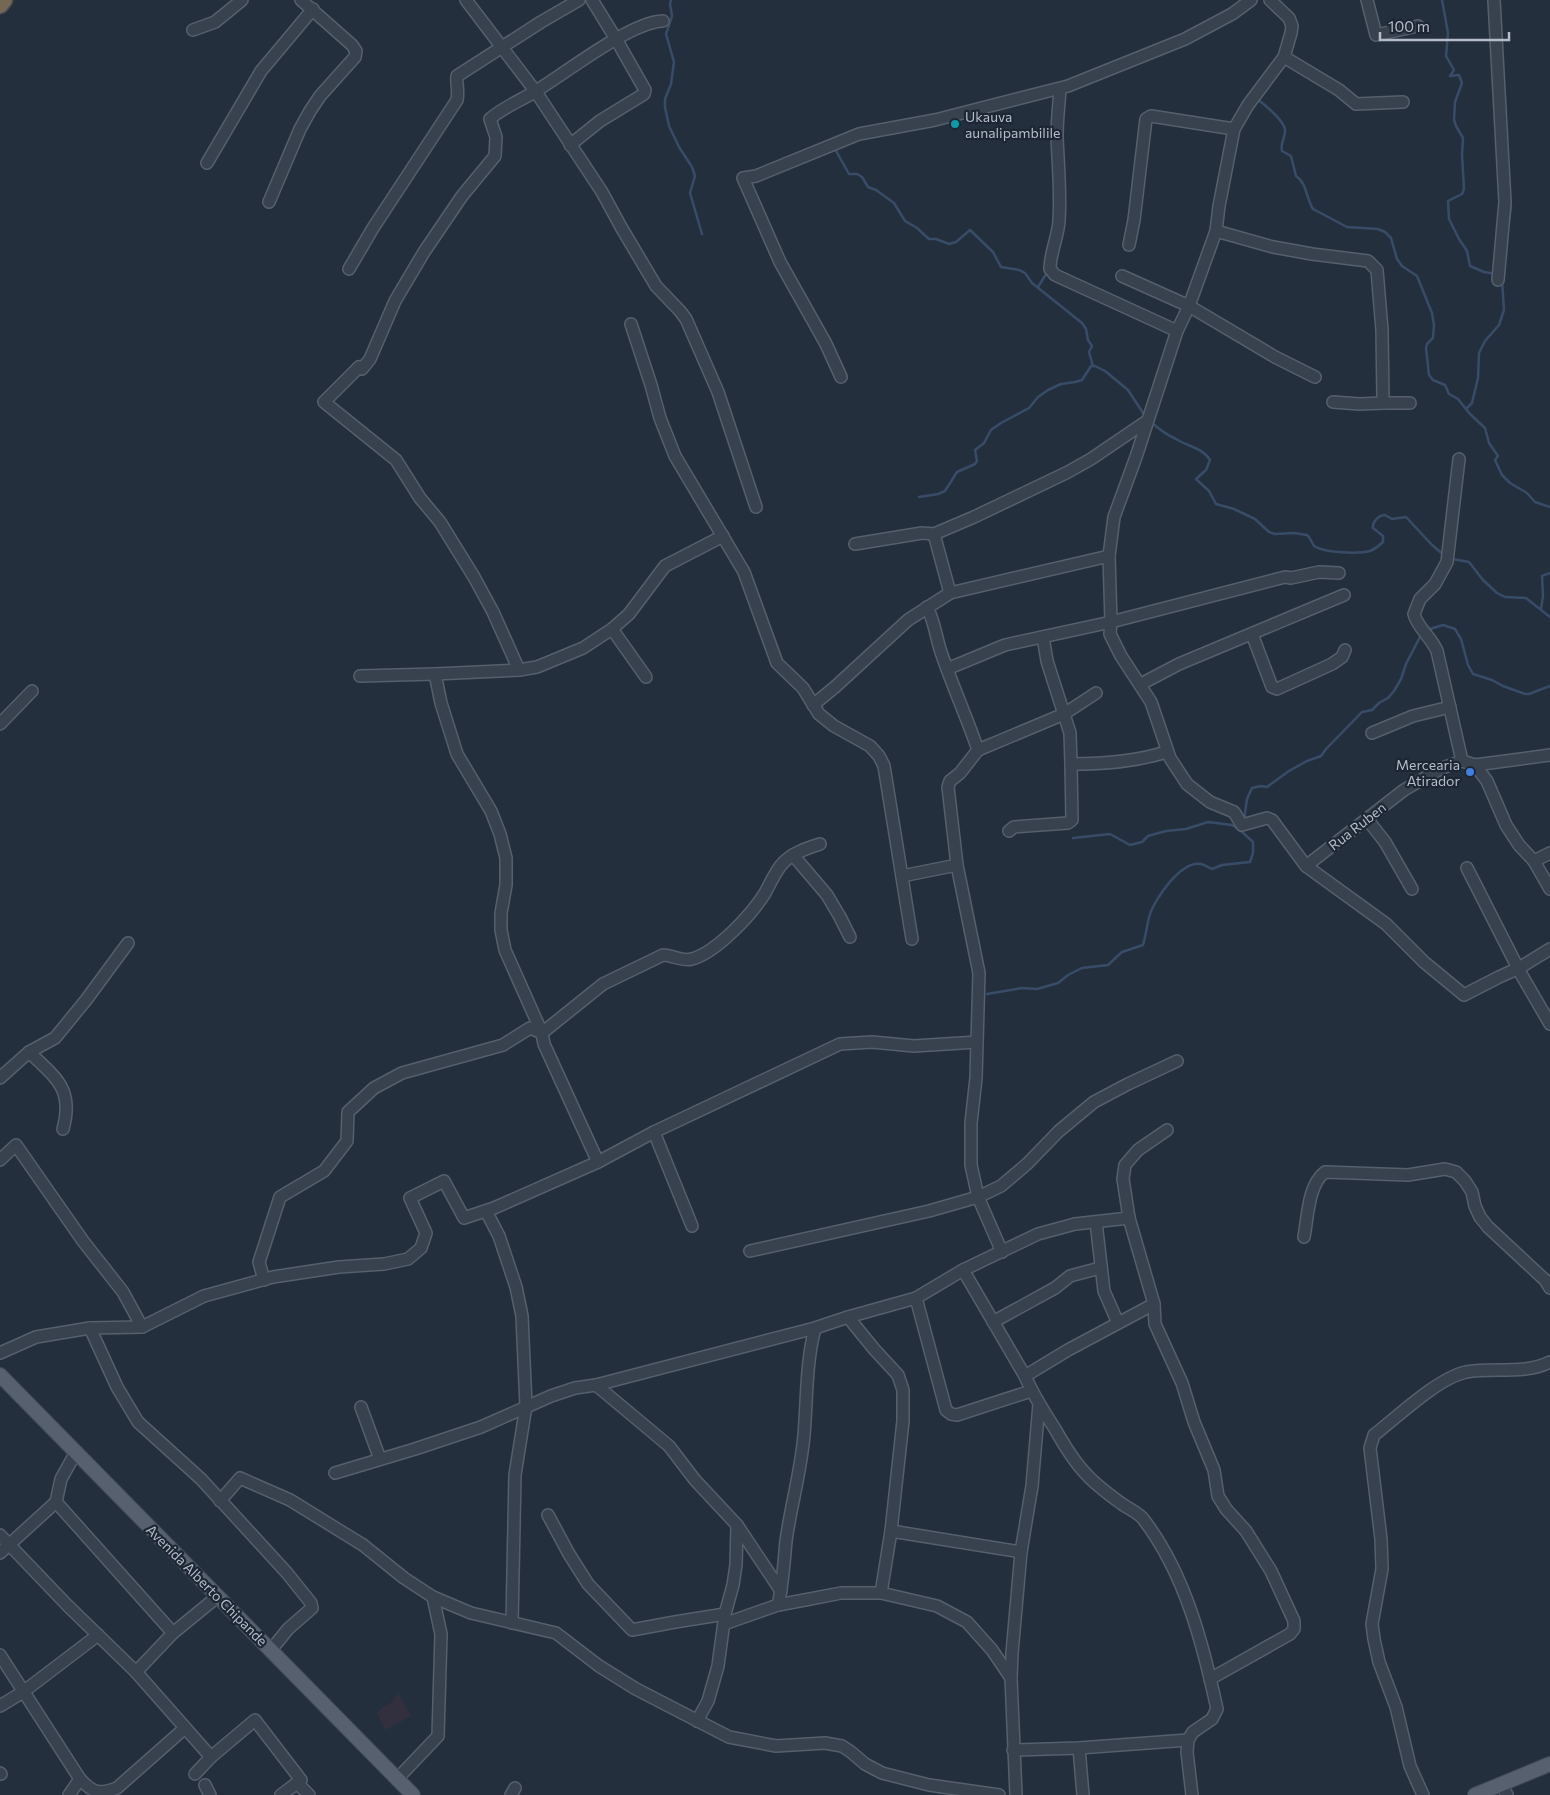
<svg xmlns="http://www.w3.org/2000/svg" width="1550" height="1795" font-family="Commissioner,sans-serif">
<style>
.medical{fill:#32303f}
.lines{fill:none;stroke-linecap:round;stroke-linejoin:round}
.stream{stroke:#394c67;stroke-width:2.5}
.minor-casing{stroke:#565f6c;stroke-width:14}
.major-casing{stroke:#414a57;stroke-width:16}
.highway-casing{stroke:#434c59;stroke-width:19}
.minor{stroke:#38414e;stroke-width:11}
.major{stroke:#56606e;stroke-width:14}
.highway{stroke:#746855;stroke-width:16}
.culture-dot{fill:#0f9aa8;stroke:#1d2633;stroke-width:2}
.shop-dot{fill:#3f7fe0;stroke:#1d2633;stroke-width:2}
.labels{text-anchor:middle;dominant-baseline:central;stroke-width:4.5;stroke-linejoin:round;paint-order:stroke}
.poi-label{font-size:14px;fill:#b4bcc9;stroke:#1d2633;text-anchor:start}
.street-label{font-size:14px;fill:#b4bcc9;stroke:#1d2633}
</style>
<rect width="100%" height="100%" fill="#242f3e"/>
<path class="medical" d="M 399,1694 L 411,1716 L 385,1730 L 377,1713 L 380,1709 L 394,1701 L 393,1698 Z"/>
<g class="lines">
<g class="stream">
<path d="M 671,0 L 670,4 L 672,16 L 666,34 L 674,62 L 671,84 L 665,99 L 665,107 L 669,126 L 679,147 L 692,167 L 695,176 L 690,193 L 702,234"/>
<path d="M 1442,0 L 1448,33 L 1446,56 L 1454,70 L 1450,76 L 1459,75 L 1462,83 L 1455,102 L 1454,120 L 1456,126 L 1463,138 L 1462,155 L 1464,189 L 1462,194 L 1448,201 L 1449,219 L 1459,239 L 1467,251 L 1470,266 L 1484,272 L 1496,274"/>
<path d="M 1257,99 C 1264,104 1286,122 1285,131 C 1285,139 1280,143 1282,151 L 1291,156 L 1296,176 C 1307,183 1306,198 1313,209 L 1347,227 L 1378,229 L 1385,232 L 1391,238 L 1397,259 L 1402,266 L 1417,276 L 1432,313 L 1434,325 L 1433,338 L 1427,344 L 1426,348 L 1429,375 L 1433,380 L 1445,385 L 1449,394 L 1458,399 L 1470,414 L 1485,428 L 1489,443 L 1498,456 L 1495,460 L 1502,475 L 1510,483 L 1527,493 L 1535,502 L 1550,507"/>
<path d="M 835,149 L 849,174 L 857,174 L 862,177 L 868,187 L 876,190 L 894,203 L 905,221 L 917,228 L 929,239 L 936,239 L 949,244 L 956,242 L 970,230 L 993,252 L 1001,267 L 1019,270 L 1025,273 L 1032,283 L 1082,323 L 1086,329 L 1088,340 L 1092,346 L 1089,352 L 1093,366"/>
<path d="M 1509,221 L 1511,207 L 1510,197"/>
<path d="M 1038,287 L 1048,271"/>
<path d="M 1466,409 L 1472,403 L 1478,378 L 1479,353 L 1485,341 L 1499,325 L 1504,310 L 1502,280"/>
<path d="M 1152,423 C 1159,429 1167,435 1176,439 C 1187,446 1203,448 1210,460 L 1206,470 L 1196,479 L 1209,491 L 1216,504 L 1234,509 L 1255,519 L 1269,532 L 1275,534 L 1294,533 L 1307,535 L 1309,537 L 1314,546 C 1324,553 1358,554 1370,551 C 1375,549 1380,545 1383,542 L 1383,536 L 1373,528 C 1372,522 1379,515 1385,515 L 1392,519 L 1406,517 L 1432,545 L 1445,556"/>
<path d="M 919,497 L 938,494 L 945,491 L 957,472 L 975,464 L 977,461 L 975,450 L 984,443 L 991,430 L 1001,423 L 1029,408 L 1038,397 L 1048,390 L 1061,384 L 1075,382 L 1082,380 L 1091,366 L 1095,366 L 1105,371 L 1128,390 L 1145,416"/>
<path d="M 1452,559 L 1469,562 L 1483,580 L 1497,593 L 1505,597 L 1526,598 L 1550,617"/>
<path d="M 1541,609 L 1543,596 L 1542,576 L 1550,573"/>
<path d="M 1427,630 L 1443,625 L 1455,629 L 1461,639 L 1468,665 L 1473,674 L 1492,680 L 1503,686 L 1525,694 L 1529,694 L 1550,686"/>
<path d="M 1244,820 L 1247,799 L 1252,788 L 1261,786 L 1267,787 L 1289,771 L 1307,761 L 1321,756 L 1326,749 L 1362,712 L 1372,710 L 1379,703 L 1388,698 L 1394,691 L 1401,679 L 1406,664 L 1421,635"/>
<path d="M 1073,838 L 1110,834 L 1130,845 L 1142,842 L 1148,836 L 1166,831 L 1186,829 L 1208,822 L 1232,825 L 1240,830"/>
<path d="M 987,994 L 1022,988 L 1037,989 L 1058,983 L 1068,975 L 1082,968 L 1108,965 L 1122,952 L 1143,945 C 1146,935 1147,924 1150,914 C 1155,899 1181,860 1201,864 C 1205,865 1209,868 1212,869 L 1222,865 L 1250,862 L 1253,853 L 1253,842 L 1240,830"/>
</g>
<g class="minor-casing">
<g id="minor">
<path d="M 466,0 L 536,92 L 602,192 L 621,227 L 656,286 L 680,311 L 686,319 L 718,392 L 756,507"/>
<path d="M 1270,0 L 1289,18 L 1292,26 L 1291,33 L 1284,57 L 1248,105 L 1234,129 L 1219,206 L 1216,231 L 1189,306 L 1177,331 L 1136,457 L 1114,517 L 1109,556 L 1111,622 L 1110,634 L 1121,656 L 1151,702 L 1170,758 L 1187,784 L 1210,802 L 1234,812 L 1242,825 L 1267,818 L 1272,820 L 1306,866 L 1386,924 L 1424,962 L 1464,995 L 1499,977 L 1519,968 L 1550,949"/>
<path d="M 1367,0 L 1376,35 L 1418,26"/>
<path d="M 1494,0 L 1505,202 L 1498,280"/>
<path d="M 193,30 L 215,22 L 242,0"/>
<path d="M 1284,57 L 1339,90 L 1356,104 L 1403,102"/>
<path d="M 1060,89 C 1059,105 1057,120 1057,136 C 1058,164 1061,192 1059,221 C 1058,237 1050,253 1050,269 L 1055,275 L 1177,331"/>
<path d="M 570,145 L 600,121 L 644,94 L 645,90 L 616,39 L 592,0"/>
<path d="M 207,163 L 261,71 L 313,9"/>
<path d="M 269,202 L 300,129 L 310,111 L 320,96 L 355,57 L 356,51 L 352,45 L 301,0"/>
<path d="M 1216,231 L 1273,247 L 1312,254 L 1368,261 L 1377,270 L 1382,330 L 1383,399 L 1384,403 L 1410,403"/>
<path d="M 1129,245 L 1134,220 L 1146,119 L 1151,116 L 1234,129"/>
<path d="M 349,269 L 373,228 L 457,100 C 459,91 456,84 457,76 L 541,22 L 579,0"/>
<path d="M 1122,276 L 1189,306 L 1275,357 L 1315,377"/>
<path d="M 631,324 L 651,385 L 660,418 L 675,456 L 744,572 L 777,663 L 803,688 L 819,714 L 834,726 L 870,746 L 879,756 L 884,766 L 912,939"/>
<path d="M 841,377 L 826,344 L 780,262 L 743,178 L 756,176 L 859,134 L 935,120 L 1068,86 L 1185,39 L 1232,14 L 1251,0"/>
<path d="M 1333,402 L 1359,404 L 1384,403"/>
<path d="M 1459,459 L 1447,562 L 1435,584 L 1420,599 L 1414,614 C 1417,627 1431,637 1437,651 L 1462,761"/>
<path d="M 934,534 L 950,593"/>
<path d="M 855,544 L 922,533 L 934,534 L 974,517 L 1068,472 L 1091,459 L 1147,421"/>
<path d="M 927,607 C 935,622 936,639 942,655 C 953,687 967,718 978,750 L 960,773 L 950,781 L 948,787 L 957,865 L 979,973 L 976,1078 L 971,1123 L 971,1165 L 978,1197 L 1002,1252"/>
<path d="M 612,629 L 646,677"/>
<path d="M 1252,634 L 1272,687 L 1277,689 L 1332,664 L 1342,657 L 1345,650"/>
<path d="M 1043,637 L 1047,661 L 1070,733 L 1071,764 C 1104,764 1135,762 1166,752"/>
<path d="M 947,669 L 1005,645 L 1111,622 L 1285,577 L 1291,578 L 1319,572 L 1339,573"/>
<path d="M 519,670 L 493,612 L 474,577 L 440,522 L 420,498 L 396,460 L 324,402 L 359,367 L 362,369 L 370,359 L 395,301 L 424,252 L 462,196 L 495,156 L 496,137 L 490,119 C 503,107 522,100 536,91 C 566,73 630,22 663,21"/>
<path d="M 435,674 L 441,703 L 457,754 L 491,811 L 500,834 L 506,858 L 506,885 L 501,913 L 501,930 L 505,950 L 542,1033 L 544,1044 L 598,1162"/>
<path d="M 360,676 L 435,674 L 519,670 L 537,667 L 583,648 L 612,629 L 629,614 L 665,566 L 723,536"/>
<path d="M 1141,684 L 1179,664 L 1344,595"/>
<path d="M 813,705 L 835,687 L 908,620 L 950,593 L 1109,556"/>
<path d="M 0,724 L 32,691"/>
<path d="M 1372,733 L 1413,716 L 1450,707"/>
<path d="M 978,750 L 1064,714 L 1096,693"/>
<path d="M 1475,765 L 1487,781 L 1506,825 L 1519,845 L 1534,861 L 1550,889"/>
<path d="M 1367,819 L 1385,842 L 1412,889"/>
<path d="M 1009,831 L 1014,827 L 1068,823 L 1072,820 L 1071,764"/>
<path d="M 793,855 L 827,895 L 840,917 L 850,937"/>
<path d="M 1534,861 L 1550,853"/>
<path d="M 1306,866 L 1404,790 L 1442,768 L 1462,761 L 1475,765 L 1550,755"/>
<path d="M 1467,868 L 1521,974 L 1550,1024"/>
<path d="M 902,876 L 957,865"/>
<path d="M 29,1052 C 56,1078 74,1089 63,1129"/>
<path d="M 0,1078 L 29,1052 L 55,1038 L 86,1000 L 128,943"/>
<path d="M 1167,1130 L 1138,1150 L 1125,1165 L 1123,1179 L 1129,1218 L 1154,1304 L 1155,1324 L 1182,1383 L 1194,1422 L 1214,1470 L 1218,1496 L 1226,1509 L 1246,1531 L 1271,1571 L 1294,1621 L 1294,1629 L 1290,1634 L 1210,1679"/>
<path d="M 654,1132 L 692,1226"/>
<path d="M 0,1160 L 16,1145 L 83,1241 L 123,1292 L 142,1327"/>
<path d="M 486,1211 L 499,1236 L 516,1287 L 522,1316 L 526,1406 L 515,1475 L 512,1623"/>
<path d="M 1096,1222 L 1104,1291 L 1118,1323"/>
<path d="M 1304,1237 C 1308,1216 1308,1185 1325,1172 L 1408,1175 L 1445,1169 L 1456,1172 L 1465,1181 L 1472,1192 L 1475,1206 L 1480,1217 L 1488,1227 L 1545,1280 L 1550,1288"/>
<path d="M 750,1251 L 929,1211 L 978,1197 L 1001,1186 L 1027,1164 L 1059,1131 L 1094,1102 L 1128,1084 L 1177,1061"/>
<path d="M 963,1270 L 1025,1376 C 1033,1395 1044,1412 1055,1429 C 1064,1445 1074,1462 1087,1475 C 1097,1486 1111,1496 1122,1504 C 1129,1509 1139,1513 1144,1520 C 1185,1574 1203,1644 1217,1709 L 1212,1719 L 1193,1732 L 1188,1740 L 1187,1752 L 1192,1795"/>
<path d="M 264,1280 L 259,1262 L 280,1197 L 324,1171 L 347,1141 L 348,1112 L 374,1088 L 402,1073 L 503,1045 L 530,1028 L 542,1033 L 603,984 L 663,955 C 673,955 682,962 692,959 C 717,952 752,914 765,893 C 770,884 776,870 783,863 C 792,853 807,848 820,844"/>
<path d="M 916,1298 L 946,1410 L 951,1414 L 957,1415 L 1031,1391"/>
<path d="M 848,1317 L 874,1349 L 898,1375 L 903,1390 L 903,1421 L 891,1531 L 881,1593"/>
<path d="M 993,1322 L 1055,1288 L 1070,1276 L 1100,1268"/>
<path d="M 90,1328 L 117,1387 L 138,1422 L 201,1479 L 287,1573 L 311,1603 L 312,1608 L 288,1629 L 271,1650"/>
<path d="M 0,1353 L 36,1337 L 90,1328 L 142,1327 L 204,1296 L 273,1277 L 339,1267 L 384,1264 L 408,1259 L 421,1248 L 426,1233 L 410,1198 L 444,1181 L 464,1218 L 494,1208 L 598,1162 L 654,1132 L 840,1044 L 872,1042 L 914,1046 L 977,1042"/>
<path d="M 1025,1376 L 1068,1350 L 1154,1304"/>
<path d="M 596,1385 L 669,1446 L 695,1480 L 737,1525 L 781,1591"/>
<path d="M 361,1407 L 380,1459"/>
<path d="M 76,1452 L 61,1479 L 56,1502 L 173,1633"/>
<path d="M 335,1473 L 415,1449 L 481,1427 L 551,1396 L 575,1388 L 596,1385 L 815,1328 L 848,1317 L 916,1298 L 963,1270 L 1038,1234 L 1075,1224 L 1129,1218"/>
<path d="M 220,1501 L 240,1478 L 290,1500 L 363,1545 L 404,1578 L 433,1597 L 471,1613 L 556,1633 L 599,1666 L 636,1689 L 729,1737 L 776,1746 L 825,1743 L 842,1746 L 851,1752 L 865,1764 L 882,1773 L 929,1785 L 999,1795"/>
<path d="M 548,1515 L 569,1554 L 588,1584 L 632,1630 L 675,1622 L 725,1614"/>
<path d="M 891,1531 L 1021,1552"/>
<path d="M 0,1535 L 68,1606 L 136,1672 L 211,1757"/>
<path d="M 0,1553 L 56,1502"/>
<path d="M 778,1605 C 783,1584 784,1562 786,1541 C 791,1505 801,1471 804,1435 C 807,1399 806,1362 815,1328"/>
<path d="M 724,1624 L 778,1605 L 810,1599 L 841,1593 L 881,1593 L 937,1606 L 967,1622 L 992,1650 L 1011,1678"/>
<path d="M 0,1655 L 80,1779 L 69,1795"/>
<path d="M 136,1672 L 173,1633 L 217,1597"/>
<path d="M 0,1706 L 23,1692 L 98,1635"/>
<path d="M 697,1721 L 708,1701 L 718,1666 L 725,1614 L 733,1585 L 736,1565 L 737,1525"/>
<path d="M 1079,1748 L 1083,1795"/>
<path d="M 1013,1750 L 1079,1748 L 1188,1740"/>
<path d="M 0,1773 L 1,1774"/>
<path d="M 195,1774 L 211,1757 L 255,1720 L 301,1780 L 281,1795"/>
<path d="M 80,1779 C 93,1793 99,1795 117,1788 L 185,1728"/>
<path d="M 397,1779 L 438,1736 L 441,1634 L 433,1597"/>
<path d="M 297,1783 L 309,1795"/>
<path d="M 205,1785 L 210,1795"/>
<path d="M 1502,1785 L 1507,1795"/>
<path d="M 511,1795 L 515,1788"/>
<path d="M 1016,1795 L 1011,1678 L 1012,1653 L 1021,1552 L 1032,1486 L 1039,1404"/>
<path d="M 1423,1795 L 1410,1766 L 1396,1707 L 1379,1662 L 1374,1639 L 1372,1624 L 1382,1569 L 1381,1539 L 1370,1448 L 1374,1435 C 1397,1417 1438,1378 1466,1372 C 1493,1367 1524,1375 1550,1362"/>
</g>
</g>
<g class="major-casing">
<g id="major">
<path d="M 0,1375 L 413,1795"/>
<path d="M 1475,1795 L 1550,1764"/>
</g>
</g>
<g class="highway-casing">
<path id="highway" d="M 0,5 L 4,0"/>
</g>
<use href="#minor" class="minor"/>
<use href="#major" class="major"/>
<use href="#highway" class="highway"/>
</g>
<circle class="culture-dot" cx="955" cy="124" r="5"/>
<circle class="shop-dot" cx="1470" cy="772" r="5"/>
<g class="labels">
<g class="poi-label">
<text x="965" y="116">Ukauva<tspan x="965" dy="16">aunalipambilile</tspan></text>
<text x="1460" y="764" text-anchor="end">Mercearia<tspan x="1460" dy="16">Atirador</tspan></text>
</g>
<g class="street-label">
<text transform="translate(1357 826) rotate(-38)">Rua Ruben</text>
<text transform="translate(207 1585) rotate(45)">Avenida Alberto Chipande</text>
</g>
</g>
<path d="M1380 32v8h129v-8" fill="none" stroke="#b4bcc9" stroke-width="2.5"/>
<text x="1388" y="32" font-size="15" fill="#b4bcc9" stroke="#1d2633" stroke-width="4" paint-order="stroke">100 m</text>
</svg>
